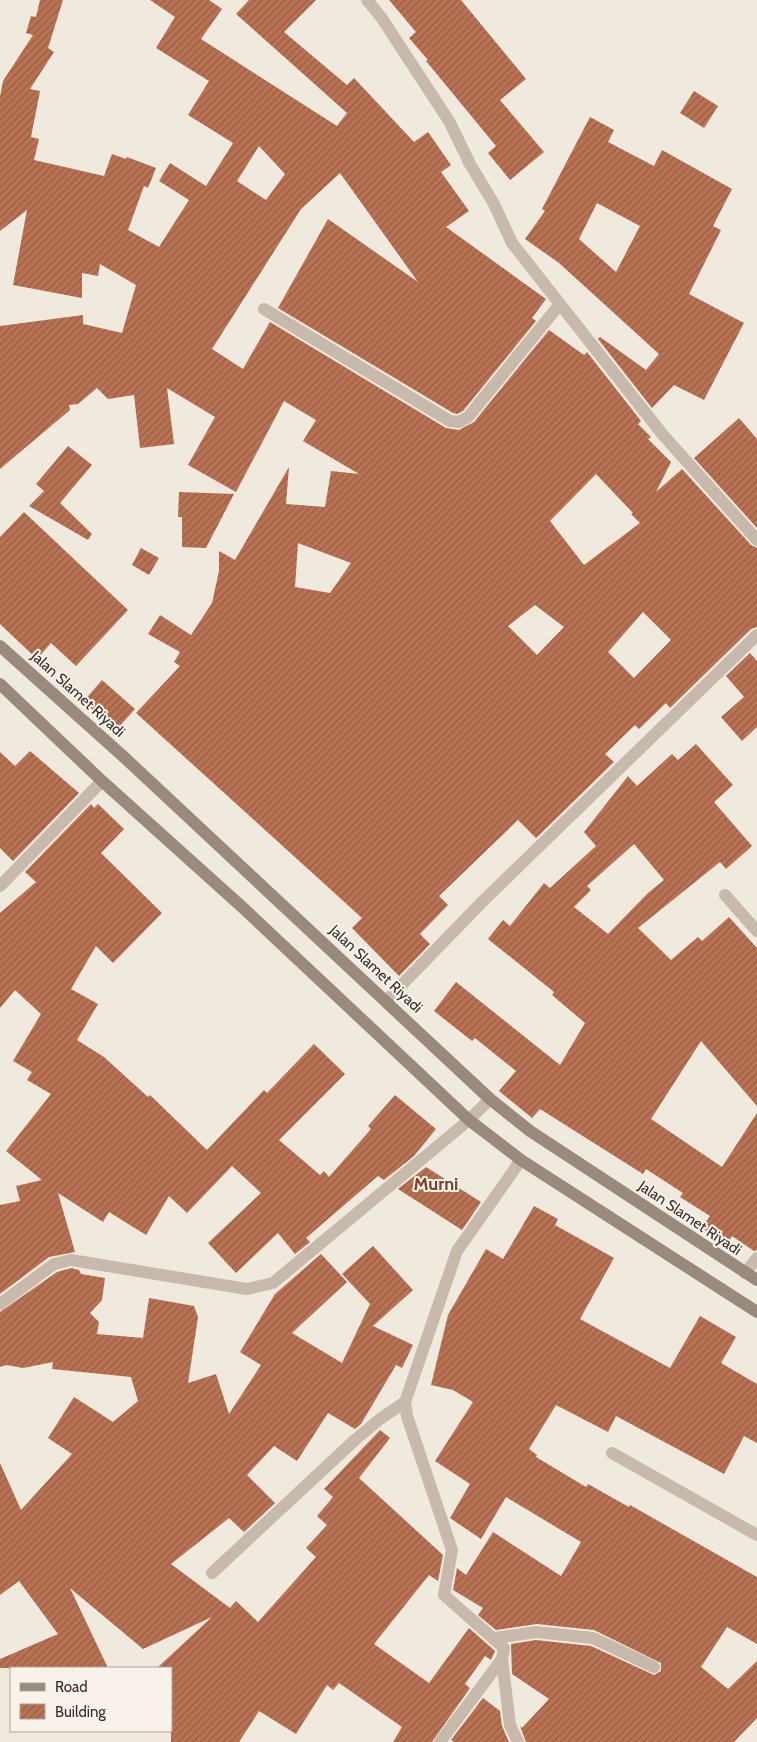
<svg xmlns="http://www.w3.org/2000/svg" width="757" height="1742" font-family="Cabin,sans-serif">
<style>
.building{fill:url(#building-hatch);fill-rule:evenodd}
.lines{fill:none;stroke-linecap:round;stroke-linejoin:round}
.street{stroke:#c7b9ab;stroke-width:12}
.secondary{stroke:#9a897d;stroke-width:12}
.labels{text-anchor:middle;dominant-baseline:central;stroke-width:4;stroke-linejoin:round;paint-order:stroke}
.street-label{font-size:15px;fill:#352e2a;stroke:#f8f2ea}
.quarter-label{font-size:18px;font-weight:bold;fill:#7c432b;stroke:#f8f2ea}
</style>
<defs>
<pattern id="building-hatch" width="6" height="6" patternUnits="userSpaceOnUse" patternTransform="scale(1.25)"><rect width="6" height="6" fill="#b97253"/><path d="M-1 1l2-2M0 6l6-6M5 7l2-2" fill="none" stroke="#975e45"/></pattern>
</defs>
<rect width="100%" height="100%" fill="#f0e9de"/>
<g class="building">
<path d="M 40,0 L 63,0 L 48,48 L 54,52 L 30,89 L 40,91 L 31,137 L 39,139 L 34,160 L 104,176 L 112,154 L 126,159 L 127,157 L 156,168 L 148,188 L 144,186 L 128,230 L 159,247 L 189,200 L 159,181 L 170,163 L 206,186 L 233,143 L 188,115 L 209,81 L 156,48 L 175,17 L 150,0 L 209,0 L 222,9 L 201,39 L 337,126 L 347,113 L 236,14 L 249,0 L 316,0 L 284,32 L 347,85 L 354,78 L 414,142 L 428,132 L 451,165 L 441,172 L 469,211 L 446,227 L 546,299 L 532,318 L 536,321 L 463,411 L 457,414 L 453,413 L 278,308 L 328,219 L 418,282 L 340,173 L 301,209 L 212,349 L 243,369 L 270,322 L 446,428 L 459,430 L 474,422 L 549,330 L 584,355 L 587,352 L 641,421 L 638,424 L 651,437 L 648,439 L 671,462 L 656,492 L 682,469 L 751,545 L 757,548 L 757,627 L 751,629 L 670,708 L 666,703 L 639,729 L 635,725 L 605,754 L 614,762 L 536,838 L 518,820 L 439,896 L 448,905 L 420,934 L 430,944 L 399,976 L 352,928 L 362,918 L 136,713 L 180,666 L 174,662 L 180,652 L 148,634 L 160,615 L 191,635 L 212,603 L 219,571 L 219,551 L 235,560 L 289,467 L 286,504 L 325,507 L 331,471 L 359,474 L 303,441 L 316,420 L 284,401 L 236,492 L 188,465 L 215,417 L 167,388 L 174,444 L 140,448 L 134,395 L 108,399 L 97,388 L 78,404 L 69,405 L 70,410 L 0,469 L 0,326 L 83,315 L 83,324 L 122,333 L 136,285 L 100,264 L 98,276 L 82,273 L 82,298 L 13,285 L 27,210 L 0,231 L 0,97 L 3,81 L 33,35 L 26,33 L 31,16 L 36,17 ZM 259,146 L 285,174 L 266,200 L 237,181 ZM 596,474 L 633,513 L 631,514 L 640,523 L 584,565 L 550,521 ZM 298,543 L 351,563 L 330,593 L 295,587 ZM 535,605 L 564,627 L 537,655 L 508,626 ZM 643,612 L 671,640 L 634,678 L 608,652 Z"/>
<path d="M 389,0 L 461,0 L 526,79 L 500,100 L 544,152 L 510,180 L 488,153 L 496,146 L 426,61 L 428,60 L 409,38 L 416,32 Z"/>
<path d="M 694,91 L 718,106 L 704,128 L 680,113 Z"/>
<path d="M 590,117 L 614,130 L 608,142 L 654,166 L 662,150 L 732,189 L 713,226 L 721,230 L 689,294 L 744,323 L 704,400 L 674,385 L 652,408 L 598,339 L 600,337 L 646,370 L 659,354 L 559,263 L 525,239 L 545,211 L 542,209 ZM 597,203 L 640,226 L 616,272 L 579,239 Z"/>
<path d="M 739,418 L 757,439 L 757,528 L 694,458 Z"/>
<path d="M 68,446 L 92,465 L 60,503 L 92,534 L 88,540 L 29,506 L 44,491 L 36,484 Z"/>
<path d="M 179,492 L 234,494 L 206,548 L 182,547 L 182,517 L 178,517 Z"/>
<path d="M 24,512 L 128,610 L 76,666 L 51,643 L 37,659 L 0,624 L 0,537 Z"/>
<path d="M 141,548 L 159,558 L 149,575 L 132,565 Z"/>
<path d="M 750,653 L 757,661 L 757,727 L 742,741 L 721,717 L 744,697 L 726,676 Z"/>
<path d="M 102,680 L 135,709 L 117,729 L 83,702 Z"/>
<path d="M 696,744 L 733,785 L 714,802 L 752,846 L 726,869 L 720,862 L 638,928 L 671,960 L 698,937 L 702,941 L 729,917 L 757,948 L 757,1106 L 701,1041 L 651,1119 L 722,1167 L 757,1113 L 757,1250 L 754,1251 L 732,1236 L 727,1244 L 702,1228 L 710,1216 L 680,1197 L 683,1193 L 646,1169 L 643,1174 L 540,1109 L 532,1118 L 499,1091 L 516,1071 L 475,1038 L 472,1041 L 434,1011 L 456,982 L 560,1065 L 585,1023 L 552,995 L 554,992 L 488,939 L 503,920 L 510,926 L 544,883 L 550,888 L 596,846 L 584,832 L 628,776 L 637,786 L 672,754 L 678,760 ZM 634,844 L 664,880 L 648,893 L 608,934 L 574,907 L 591,890 L 587,886 Z"/>
<path d="M 30,751 L 79,793 L 13,861 L 0,848 L 0,752 L 15,766 Z"/>
<path d="M 91,804 L 94,808 L 98,804 L 124,829 L 101,853 L 162,913 L 113,963 L 96,946 L 71,989 L 98,1004 L 77,1040 L 104,1057 L 148,1097 L 150,1095 L 207,1150 L 264,1090 L 267,1093 L 314,1044 L 345,1074 L 279,1140 L 320,1175 L 324,1171 L 329,1177 L 371,1129 L 368,1126 L 395,1095 L 436,1129 L 414,1156 L 384,1180 L 378,1176 L 306,1238 L 310,1242 L 295,1254 L 278,1233 L 236,1273 L 208,1243 L 261,1193 L 232,1166 L 187,1213 L 169,1196 L 146,1235 L 109,1212 L 103,1222 L 58,1193 L 75,1252 L 49,1257 L 0,1294 L 0,1205 L 20,1201 L 16,1186 L 42,1180 L 6,1151 L 51,1094 L 27,1080 L 32,1072 L 13,1061 L 41,1014 L 15,990 L 0,1008 L 0,913 L 36,882 L 25,872 Z"/>
<path d="M 426,1167 L 481,1202 L 462,1230 L 398,1189 Z"/>
<path d="M 534,1206 L 558,1219 L 555,1225 L 614,1258 L 580,1319 L 670,1368 L 700,1316 L 736,1337 L 721,1363 L 757,1384 L 757,1443 L 744,1436 L 724,1474 L 616,1416 L 608,1432 L 556,1405 L 529,1449 L 537,1455 L 536,1457 L 586,1487 L 588,1484 L 629,1507 L 630,1505 L 757,1577 L 757,1644 L 727,1627 L 701,1667 L 728,1689 L 757,1661 L 757,1718 L 734,1742 L 526,1742 L 520,1726 L 522,1728 L 549,1699 L 512,1674 L 511,1644 L 536,1640 L 591,1646 L 654,1675 L 661,1671 L 661,1663 L 594,1630 L 537,1624 L 496,1630 L 478,1615 L 483,1608 L 453,1590 L 457,1568 L 466,1575 L 493,1532 L 561,1576 L 581,1542 L 506,1497 L 481,1539 L 450,1518 L 470,1484 L 435,1461 L 473,1402 L 453,1390 L 431,1385 L 448,1315 L 486,1249 L 503,1259 Z"/>
<path d="M 373,1246 L 413,1290 L 373,1326 L 413,1345 L 402,1368 L 396,1365 L 361,1424 L 355,1429 L 328,1413 L 297,1461 L 274,1446 L 247,1475 L 275,1503 L 244,1532 L 229,1518 L 171,1564 L 230,1608 L 236,1601 L 258,1622 L 316,1557 L 306,1548 L 327,1525 L 317,1516 L 333,1497 L 324,1489 L 380,1430 L 390,1438 L 359,1478 L 443,1555 L 438,1581 L 429,1575 L 374,1644 L 429,1683 L 469,1628 L 495,1651 L 491,1660 L 485,1656 L 465,1684 L 470,1688 L 432,1742 L 393,1742 L 402,1727 L 339,1683 L 333,1690 L 327,1685 L 296,1734 L 259,1711 L 239,1742 L 171,1742 L 171,1668 L 157,1668 L 212,1617 L 143,1649 L 70,1588 L 108,1668 L 0,1668 L 0,1659 L 58,1634 L 19,1581 L 0,1595 L 0,1463 L 21,1510 L 72,1454 L 48,1438 L 74,1397 L 113,1422 L 138,1401 L 131,1377 L 52,1369 L 53,1362 L 23,1368 L 7,1365 L 0,1367 L 0,1312 L 57,1272 L 71,1268 L 79,1270 L 81,1274 L 105,1278 L 102,1300 L 90,1313 L 99,1322 L 97,1334 L 143,1338 L 149,1298 L 194,1306 L 198,1317 L 188,1383 L 216,1374 L 229,1414 L 261,1365 L 240,1352 L 275,1294 L 321,1254 L 347,1282 L 292,1333 L 342,1363 L 370,1304 L 342,1274 Z"/>
<path d="M 483,1698 L 500,1711 L 502,1726 L 509,1742 L 454,1742 L 451,1740 Z"/>
</g>
<g class="lines">
<g class="street">
<path d="M 367,0 L 381,17 L 449,121 L 470,164 L 494,204 L 512,243 L 663,435 L 757,540"/>
<path d="M 264,309 L 450,421 L 459,422 L 468,417 L 560,304"/>
<path d="M 0,886 L 102,781"/>
<path d="M 725,895 L 757,931"/>
<path d="M 386,1001 L 482,902 L 757,635"/>
<path d="M 745,1273 L 757,1258"/>
<path d="M 0,1304 L 54,1264 L 71,1260 L 247,1289 L 273,1283 L 469,1120 L 490,1099"/>
<path d="M 612,1453 L 757,1535"/>
<path d="M 212,1573 L 356,1439 L 380,1419 L 405,1402"/>
<path d="M 495,1638 L 536,1632 L 593,1638 L 654,1667"/>
<path d="M 502,1659 L 510,1725 L 518,1742"/>
<path d="M 440,1742 L 502,1659 L 504,1648 L 444,1595 L 452,1550 L 407,1416 L 405,1402 L 457,1251 L 521,1160"/>
</g>
<g class="secondary">
<path d="M 0,646 L 125,758 L 490,1099 L 530,1131 L 757,1280"/>
<path d="M 0,684 L 102,781 L 241,906 L 469,1120 L 521,1160 L 757,1312"/>
</g>
</g>
<g class="labels">
<g class="street-label">
<text transform="translate(78 694) rotate(42)">Jalan Slamet Riyadi</text>
<text transform="translate(376 969) rotate(43)">Jalan Slamet Riyadi</text>
<text transform="translate(690 1218) rotate(34)">Jalan Slamet Riyadi</text>
</g>
<g class="quarter-label">
<text x="436" y="1184">Murni</text>
</g>
</g>
<rect x="10" y="1667" width="162" height="65" fill="#f8f2ea" stroke="#aaa49d"/>
<rect x="20" y="1683" width="25" height="8" fill="#9a897d" stroke="#aaa49d"/>
<text x="55" y="1692" font-size="15" fill="#352e2a">Road</text>
<rect x="20" y="1704" width="25" height="15" fill="url(#building-hatch)" stroke="#aaa49d"/>
<text x="55" y="1717" font-size="15" fill="#352e2a">Building</text>
</svg>
